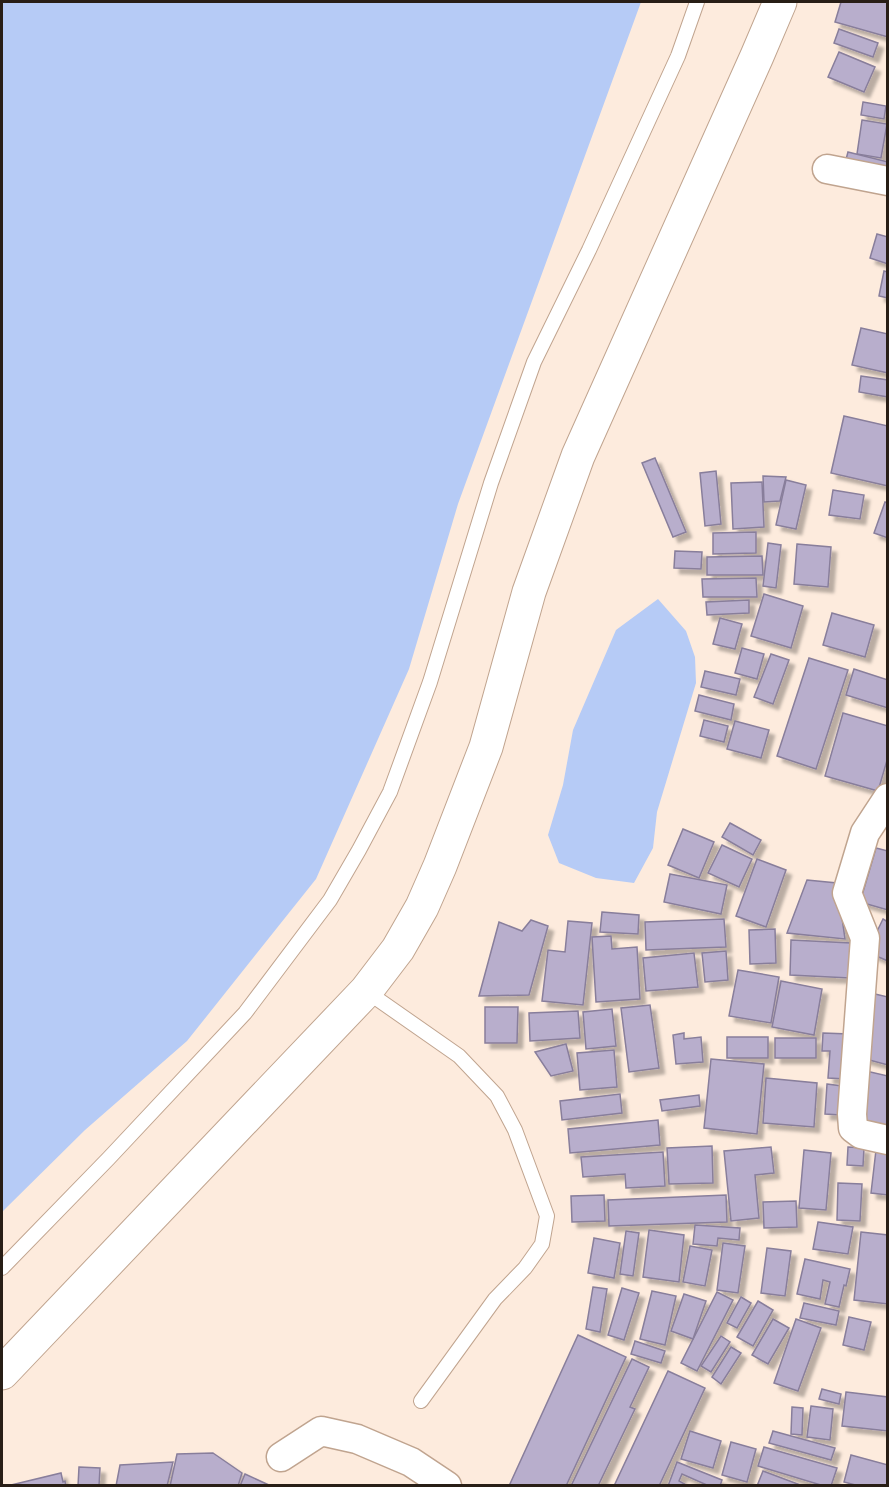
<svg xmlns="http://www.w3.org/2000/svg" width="889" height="1487" font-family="'Sofia Sans Condensed',sans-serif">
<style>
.water{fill:#b6cbf6}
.building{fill:#b8aecc;stroke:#887e9b;stroke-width:1.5;filter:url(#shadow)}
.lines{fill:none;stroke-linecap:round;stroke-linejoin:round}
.lane-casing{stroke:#c0a48f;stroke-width:16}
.street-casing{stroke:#c0a48f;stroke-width:31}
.secondary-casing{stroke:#c0a48f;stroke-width:35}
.lane{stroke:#fff;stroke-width:14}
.street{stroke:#fff;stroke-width:28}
.secondary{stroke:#fff;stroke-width:33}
</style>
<defs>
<filter id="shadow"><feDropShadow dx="5.5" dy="5.5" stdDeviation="1.5" flood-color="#0004"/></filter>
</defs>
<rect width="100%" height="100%" fill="#fdebdd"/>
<g class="water">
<path d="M 2,2 L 641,2 L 458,504 L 409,669 L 316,879 L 187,1041 L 85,1130 L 2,1212 Z"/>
<path d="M 658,599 L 686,631 L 695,657 L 696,683 L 657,812 L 653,848 L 634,883 L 596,878 L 559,863 L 548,835 L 563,785 L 573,730 L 616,630 Z"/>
</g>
<g class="building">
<path d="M 841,2 L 888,2 L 888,37 L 835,22 Z"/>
<path d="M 839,29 L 878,43 L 873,57 L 834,43 Z"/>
<path d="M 839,52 L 875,67 L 864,92 L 828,77 Z"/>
<path d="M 863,102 L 886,106 L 884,119 L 861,115 Z"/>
<path d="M 862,120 L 887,124 L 881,158 L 857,154 Z"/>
<path d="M 848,152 L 888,162 L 888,174 L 845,163 Z"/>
<path d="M 877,234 L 888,237 L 888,264 L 870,258 Z"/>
<path d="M 884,271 L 888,272 L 888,298 L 879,296 Z"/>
<path d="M 861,328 L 888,334 L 888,373 L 852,365 Z"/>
<path d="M 861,376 L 888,380 L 888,397 L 859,392 Z"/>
<path d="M 844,416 L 888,426 L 888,486 L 831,473 Z"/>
<path d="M 655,458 L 686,532 L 673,537 L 642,463 Z"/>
<path d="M 716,471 L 721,524 L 705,526 L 700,473 Z"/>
<path d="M 763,476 L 786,477 L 780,501 L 764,502 Z"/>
<path d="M 786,480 L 806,485 L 796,529 L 776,525 Z"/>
<path d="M 762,482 L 764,527 L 733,529 L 731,483 Z"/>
<path d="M 833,490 L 864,495 L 860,519 L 829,515 Z"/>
<path d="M 885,502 L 888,503 L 888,538 L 874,533 Z"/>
<path d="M 756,532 L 756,553 L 713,554 L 713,533 Z"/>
<path d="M 768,543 L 781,545 L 776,588 L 763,586 Z"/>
<path d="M 797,544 L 831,547 L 828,587 L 794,584 Z"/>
<path d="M 675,551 L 702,552 L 701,569 L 674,568 Z"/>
<path d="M 762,556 L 763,575 L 707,575 L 707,557 Z"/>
<path d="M 756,578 L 757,597 L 703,597 L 702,579 Z"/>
<path d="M 764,594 L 803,606 L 791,648 L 751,636 Z"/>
<path d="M 749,600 L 749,613 L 707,615 L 706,602 Z"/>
<path d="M 832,613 L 874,625 L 865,657 L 823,645 Z"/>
<path d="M 720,618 L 742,624 L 735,649 L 713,644 Z"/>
<path d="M 742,648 L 764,654 L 757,679 L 735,673 Z"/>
<path d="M 771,654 L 789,660 L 773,704 L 754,697 Z"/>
<path d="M 809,658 L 848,670 L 816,769 L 777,756 Z"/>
<path d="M 854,669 L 888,680 L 888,708 L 846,695 Z"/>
<path d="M 705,671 L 740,679 L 736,695 L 701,687 Z"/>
<path d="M 699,695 L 734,704 L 731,720 L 695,711 Z"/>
<path d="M 843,713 L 888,726 L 888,757 L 878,791 L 825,776 Z"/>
<path d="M 704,720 L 728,726 L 724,742 L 700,736 Z"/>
<path d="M 735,721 L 769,730 L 761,758 L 727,749 Z"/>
<path d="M 730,823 L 761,840 L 753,855 L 722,837 Z"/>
<path d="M 683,829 L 714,842 L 699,878 L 668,865 Z"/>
<path d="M 722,845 L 752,859 L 739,887 L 708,873 Z"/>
<path d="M 876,848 L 888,851 L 888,910 L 860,902 Z"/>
<path d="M 757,859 L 786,870 L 766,927 L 736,916 Z"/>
<path d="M 670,874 L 727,885 L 721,914 L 664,902 Z"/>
<path d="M 807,880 L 837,883 L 845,939 L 787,933 Z"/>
<path d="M 602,912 L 639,915 L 638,934 L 600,932 Z"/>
<path d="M 724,919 L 726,947 L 646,950 L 645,922 Z"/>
<path d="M 883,919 L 888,922 L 888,961 L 867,952 Z"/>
<path d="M 531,920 L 548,926 L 529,995 L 479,996 L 499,922 L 522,931 Z"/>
<path d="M 568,921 L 592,923 L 583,1005 L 542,1001 L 548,950 L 565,952 Z"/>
<path d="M 775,929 L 776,963 L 750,964 L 749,930 Z"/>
<path d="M 611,936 L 612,949 L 637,947 L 640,999 L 596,1002 L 592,937 Z"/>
<path d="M 791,940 L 851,943 L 850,978 L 790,975 Z"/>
<path d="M 726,951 L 728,980 L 705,982 L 702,953 Z"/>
<path d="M 694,953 L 698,987 L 646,991 L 643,958 Z"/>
<path d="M 738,970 L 779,977 L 771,1023 L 729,1016 Z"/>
<path d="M 781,981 L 822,989 L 814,1035 L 772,1027 Z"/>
<path d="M 875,994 L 888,997 L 888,1065 L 858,1057 Z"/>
<path d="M 650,1005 L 659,1068 L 629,1072 L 621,1008 Z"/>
<path d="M 485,1007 L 518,1007 L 517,1043 L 485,1043 Z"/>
<path d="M 612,1009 L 616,1046 L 586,1049 L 583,1012 Z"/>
<path d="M 578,1011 L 580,1038 L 530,1041 L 529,1013 Z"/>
<path d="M 684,1033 L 684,1039 L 701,1037 L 703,1062 L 676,1064 L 673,1035 Z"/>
<path d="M 823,1033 L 849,1034 L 846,1079 L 828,1078 L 830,1051 L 822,1051 Z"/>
<rect x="727" y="1037" width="41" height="21"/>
<rect x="775" y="1038" width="41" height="20"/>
<path d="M 566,1044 L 573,1071 L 551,1076 L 535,1052 Z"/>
<path d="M 614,1050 L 617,1087 L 580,1090 L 577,1053 Z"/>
<path d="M 711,1059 L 764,1064 L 757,1134 L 704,1128 Z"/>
<path d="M 866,1071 L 888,1076 L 888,1130 L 855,1123 Z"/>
<path d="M 766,1078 L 817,1083 L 814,1127 L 763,1123 Z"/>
<path d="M 827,1084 L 842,1086 L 841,1115 L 825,1114 Z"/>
<path d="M 620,1094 L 622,1113 L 562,1120 L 560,1101 Z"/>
<path d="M 699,1095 L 700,1106 L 662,1111 L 660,1100 Z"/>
<path d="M 658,1120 L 660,1145 L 570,1153 L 568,1129 Z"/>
<path d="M 712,1146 L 713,1183 L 669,1184 L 667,1148 Z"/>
<path d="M 771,1147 L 774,1173 L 755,1175 L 759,1218 L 731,1221 L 724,1151 Z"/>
<path d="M 848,1147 L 864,1148 L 863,1166 L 847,1165 Z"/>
<path d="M 804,1150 L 831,1153 L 826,1210 L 799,1208 Z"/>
<path d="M 876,1150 L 888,1151 L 888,1195 L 871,1193 Z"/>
<path d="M 663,1152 L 665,1186 L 626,1188 L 625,1174 L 583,1177 L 581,1157 Z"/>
<path d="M 838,1183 L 862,1184 L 860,1221 L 837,1220 Z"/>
<path d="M 604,1195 L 605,1221 L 572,1222 L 571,1196 Z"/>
<path d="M 726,1195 L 727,1222 L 609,1226 L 608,1200 Z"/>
<path d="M 796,1201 L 797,1227 L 764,1228 L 763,1202 Z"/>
<path d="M 818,1222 L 853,1227 L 848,1254 L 813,1249 Z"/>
<path d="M 695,1225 L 740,1228 L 739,1240 L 718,1238 L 717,1246 L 693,1244 Z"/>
<path d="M 649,1230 L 684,1235 L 679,1282 L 643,1277 Z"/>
<path d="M 626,1231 L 639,1233 L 633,1276 L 620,1274 Z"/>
<path d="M 861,1232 L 888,1235 L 888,1304 L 854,1300 Z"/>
<path d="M 594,1238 L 620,1243 L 614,1278 L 588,1273 Z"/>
<path d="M 723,1243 L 745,1246 L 738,1293 L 717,1290 Z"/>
<path d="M 690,1246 L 712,1250 L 705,1286 L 683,1282 Z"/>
<path d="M 767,1248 L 791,1251 L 785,1296 L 761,1293 Z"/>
<path d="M 805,1259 L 850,1269 L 846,1286 L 844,1285 L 839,1307 L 825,1304 L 830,1282 L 823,1280 L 820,1299 L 797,1294 Z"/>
<path d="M 593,1287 L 607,1289 L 600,1332 L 586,1329 Z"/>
<path d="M 622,1288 L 639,1293 L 624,1340 L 608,1335 Z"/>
<path d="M 652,1291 L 676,1296 L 665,1345 L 640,1339 Z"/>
<path d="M 717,1292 L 733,1300 L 697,1371 L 681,1363 Z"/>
<path d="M 684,1294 L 706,1301 L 693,1339 L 671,1331 Z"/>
<path d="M 741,1297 L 751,1303 L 737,1328 L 727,1323 Z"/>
<path d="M 758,1301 L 773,1310 L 753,1346 L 737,1337 Z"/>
<path d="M 804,1303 L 839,1311 L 836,1325 L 800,1318 Z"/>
<path d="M 849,1317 L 871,1322 L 864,1350 L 843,1345 Z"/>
<path d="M 773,1319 L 789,1328 L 768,1364 L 752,1355 Z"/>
<path d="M 796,1319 L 821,1328 L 798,1391 L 774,1383 Z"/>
<path d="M 578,1335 L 626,1357 L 566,1486 L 509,1486 Z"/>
<path d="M 721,1336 L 730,1342 L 711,1372 L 701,1366 Z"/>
<path d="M 635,1341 L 665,1351 L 661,1363 L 631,1354 Z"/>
<path d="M 731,1347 L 741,1353 L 721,1384 L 712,1377 Z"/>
<path d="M 632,1359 L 649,1367 L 630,1407 L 635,1409 L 598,1486 L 571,1486 Z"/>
<path d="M 668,1371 L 705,1388 L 659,1486 L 614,1486 Z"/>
<path d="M 822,1389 L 841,1394 L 839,1404 L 819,1399 Z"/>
<path d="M 846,1392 L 888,1397 L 888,1431 L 842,1426 Z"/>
<path d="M 811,1406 L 833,1409 L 830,1440 L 807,1437 Z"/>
<path d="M 792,1407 L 803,1408 L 802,1435 L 791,1434 Z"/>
<path d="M 690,1431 L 721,1441 L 713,1468 L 681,1459 Z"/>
<path d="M 773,1431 L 835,1448 L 831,1460 L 769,1443 Z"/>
<path d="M 731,1442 L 756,1449 L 747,1482 L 722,1475 Z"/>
<path d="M 764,1447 L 837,1468 L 831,1486 L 824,1486 L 758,1466 Z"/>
<path d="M 213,1453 L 242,1473 L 238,1486 L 170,1486 L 177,1454 Z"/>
<path d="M 851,1455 L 888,1465 L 888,1486 L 859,1486 L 844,1482 Z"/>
<path d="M 173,1462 L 167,1486 L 116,1486 L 120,1465 Z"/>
<path d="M 677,1462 L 722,1480 L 720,1486 L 709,1486 L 682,1474 L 679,1481 L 688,1486 L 668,1486 Z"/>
<path d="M 79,1467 L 100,1468 L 99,1486 L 78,1486 Z"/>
<path d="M 763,1471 L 803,1486 L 757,1486 Z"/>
<path d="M 61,1473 L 63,1482 L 65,1481 L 66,1486 L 7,1486 Z"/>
<path d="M 245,1474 L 271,1486 L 240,1486 Z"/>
</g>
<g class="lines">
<g class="lane-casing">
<g id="lane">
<path d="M 366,991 L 459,1056 L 497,1096 L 515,1130 L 547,1216 L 542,1244 L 525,1268 L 495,1299 L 421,1401"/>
<path d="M 2,1268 L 109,1158 L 245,1013 L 330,900 L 359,850 L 390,792 L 430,682 L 491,483 L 534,362 L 589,250 L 678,56 L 697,2"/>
</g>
</g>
<g class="street-casing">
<g id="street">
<path d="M 827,169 L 888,181"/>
<path d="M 888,798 L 865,833 L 847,893 L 865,938 L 852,1114 L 853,1128 L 861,1134 L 888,1140"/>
<path d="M 281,1457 L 321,1431 L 357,1439 L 411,1462 L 447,1486"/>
</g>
</g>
<g class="secondary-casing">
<path id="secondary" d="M 2,1373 L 366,991 L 398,949 L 422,907 L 440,866 L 486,747 L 529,592 L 578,456 L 757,56 L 780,2"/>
</g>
<use href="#lane" class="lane"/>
<use href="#street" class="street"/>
<use href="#secondary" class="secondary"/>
</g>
<rect width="889" height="1487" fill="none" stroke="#281e16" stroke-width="6"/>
</svg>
